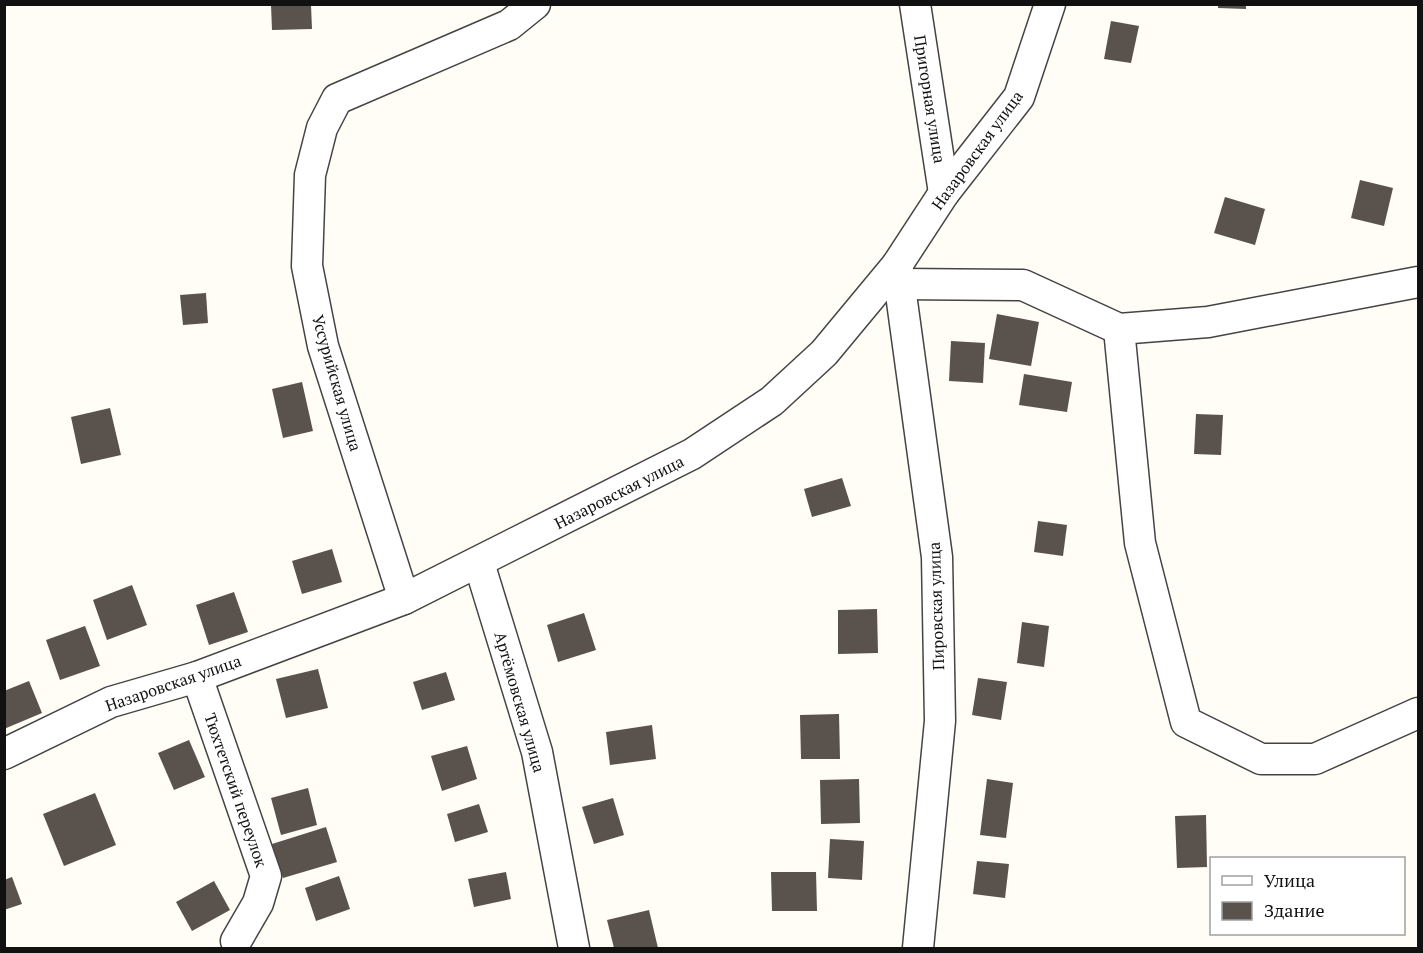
<svg xmlns="http://www.w3.org/2000/svg" width="1423" height="953" font-family="'PT Serif',serif">
<style>
.building{fill:#5a524d}
.lines{fill:none;stroke-linecap:round;stroke-linejoin:round}
.minor-casing{stroke:#444;stroke-width:33}
.minor{stroke:#fff;stroke-width:30}
.labels{text-anchor:middle;dominant-baseline:central;stroke-width:6;stroke-linejoin:round;paint-order:stroke}
.street-label{font-size:16px;fill:#111;stroke:#fff}
</style>
<rect width="100%" height="100%" fill="#fffdf5"/>
<g class="building">
<path d="M 1218,4 L 1246,4 L 1246,9 L 1218,8 Z"/>
<path d="M 271,5 L 311,5 L 312,29 L 272,30 Z"/>
<path d="M 1111,21 L 1139,26 L 1131,63 L 1104,59 Z"/>
<path d="M 1360,180 L 1393,188 L 1384,226 L 1351,218 Z"/>
<path d="M 1225,197 L 1265,209 L 1255,245 L 1214,233 Z"/>
<path d="M 206,293 L 208,323 L 183,325 L 180,295 Z"/>
<path d="M 997,314 L 1039,322 L 1031,366 L 989,359 Z"/>
<path d="M 951,341 L 985,343 L 983,383 L 949,381 Z"/>
<path d="M 1024,374 L 1072,382 L 1067,412 L 1019,405 Z"/>
<path d="M 302,382 L 313,431 L 283,438 L 272,389 Z"/>
<path d="M 110,408 L 121,455 L 81,464 L 71,417 Z"/>
<path d="M 1196,414 L 1223,415 L 1221,455 L 1194,454 Z"/>
<path d="M 842,478 L 851,506 L 812,517 L 804,489 Z"/>
<path d="M 1038,521 L 1067,525 L 1063,556 L 1034,552 Z"/>
<path d="M 332,549 L 342,582 L 302,594 L 292,561 Z"/>
<path d="M 132,585 L 147,625 L 107,640 L 93,600 Z"/>
<path d="M 234,592 L 248,632 L 209,645 L 196,605 Z"/>
<path d="M 877,609 L 878,653 L 838,654 L 838,610 Z"/>
<path d="M 584,613 L 596,650 L 558,662 L 547,625 Z"/>
<path d="M 1022,622 L 1049,626 L 1044,667 L 1017,663 Z"/>
<path d="M 85,626 L 100,666 L 60,680 L 46,640 Z"/>
<path d="M 318,669 L 328,708 L 286,718 L 276,679 Z"/>
<path d="M 446,672 L 455,700 L 422,710 L 413,682 Z"/>
<path d="M 978,678 L 1007,682 L 1001,720 L 972,715 Z"/>
<path d="M 29,681 L 42,713 L 4,729 L 4,691 Z"/>
<path d="M 839,714 L 840,759 L 801,759 L 800,715 Z"/>
<path d="M 652,725 L 656,759 L 610,765 L 606,732 Z"/>
<path d="M 189,740 L 205,777 L 174,790 L 158,753 Z"/>
<path d="M 467,746 L 477,779 L 442,791 L 431,756 Z"/>
<path d="M 859,779 L 860,823 L 821,824 L 820,780 Z"/>
<path d="M 987,779 L 1013,783 L 1006,838 L 980,835 Z"/>
<path d="M 308,788 L 317,825 L 281,835 L 271,798 Z"/>
<path d="M 95,793 L 116,845 L 64,866 L 43,814 Z"/>
<path d="M 613,798 L 624,835 L 594,844 L 582,807 Z"/>
<path d="M 479,804 L 488,832 L 455,842 L 447,814 Z"/>
<path d="M 1206,815 L 1207,867 L 1177,868 L 1175,816 Z"/>
<path d="M 326,827 L 337,862 L 283,878 L 272,844 Z"/>
<path d="M 830,839 L 864,841 L 862,880 L 828,878 Z"/>
<path d="M 977,861 L 1009,864 L 1005,898 L 973,894 Z"/>
<path d="M 506,872 L 511,899 L 474,907 L 468,879 Z"/>
<path d="M 771,872 L 816,872 L 817,911 L 772,911 Z"/>
<path d="M 339,876 L 350,909 L 316,921 L 305,888 Z"/>
<path d="M 12,877 L 22,904 L 4,910 L 4,880 Z"/>
<path d="M 214,881 L 230,910 L 192,931 L 176,902 Z"/>
<path d="M 649,910 L 658,948 L 614,948 L 607,920 Z"/>
</g>
<g class="lines">
<g class="minor-casing">
<g id="minor">
<path d="M 915,4 L 944,193"/>
<path d="M 897,265 L 937,557 L 940,721 L 918,948"/>
<path d="M 898,284 L 1023,285 L 1119,329 L 1208,322 L 1418,282"/>
<path d="M 1119,329 L 1140,543 L 1186,722 L 1261,759 L 1315,759 L 1418,713"/>
<path d="M 479,563 L 537,752 L 574,948"/>
<path d="M 404,599 L 323,346 L 307,266 L 310,175 L 322,128 L 337,99 L 509,25 L 535,4"/>
<path d="M 197,677 L 266,876 L 258,903 L 236,941"/>
<path d="M 4,754 L 111,702 L 197,677 L 404,599 L 692,454 L 772,401 L 824,353 L 897,265 L 944,193 L 1019,97 L 1050,4"/>
</g>
</g>
<use href="#minor" class="minor"/>
</g>
<g class="labels">
<g class="street-label">
<text transform="translate(930 99) rotate(81)">Пригорная улица</text>
<text transform="translate(977 150) rotate(-54)">Назаровская улица</text>
<text transform="translate(337 383) rotate(74)">Уссурийская улица</text>
<text transform="translate(619 492) rotate(-27)">Назаровская улица</text>
<text transform="translate(936 606) rotate(-92)">Пировская улица</text>
<text transform="translate(173 683) rotate(-19)">Назаровская улица</text>
<text transform="translate(520 702) rotate(74)">Артёмовская улица</text>
<text transform="translate(236 790) rotate(71)">Тюхтетский переулок</text>
</g>
</g>
<rect width="1423" height="953" fill="none" stroke="#111111" stroke-width="12"/>
<rect x="1210" y="857" width="195" height="78" fill="#ffffff" stroke="#a0a0a0" stroke-width="1.5"/>
<rect x="1222" y="876" width="30" height="9" fill="#ffffff" stroke="#a0a0a0" stroke-width="1.5"/>
<text x="1264" y="887" font-size="18" fill="#111111">Улица</text>
<rect x="1222" y="902" width="30" height="18" fill="#5a524d" stroke="#a0a0a0" stroke-width="1.5"/>
<text x="1264" y="917" font-size="18" fill="#111111">Здание</text>
</svg>
